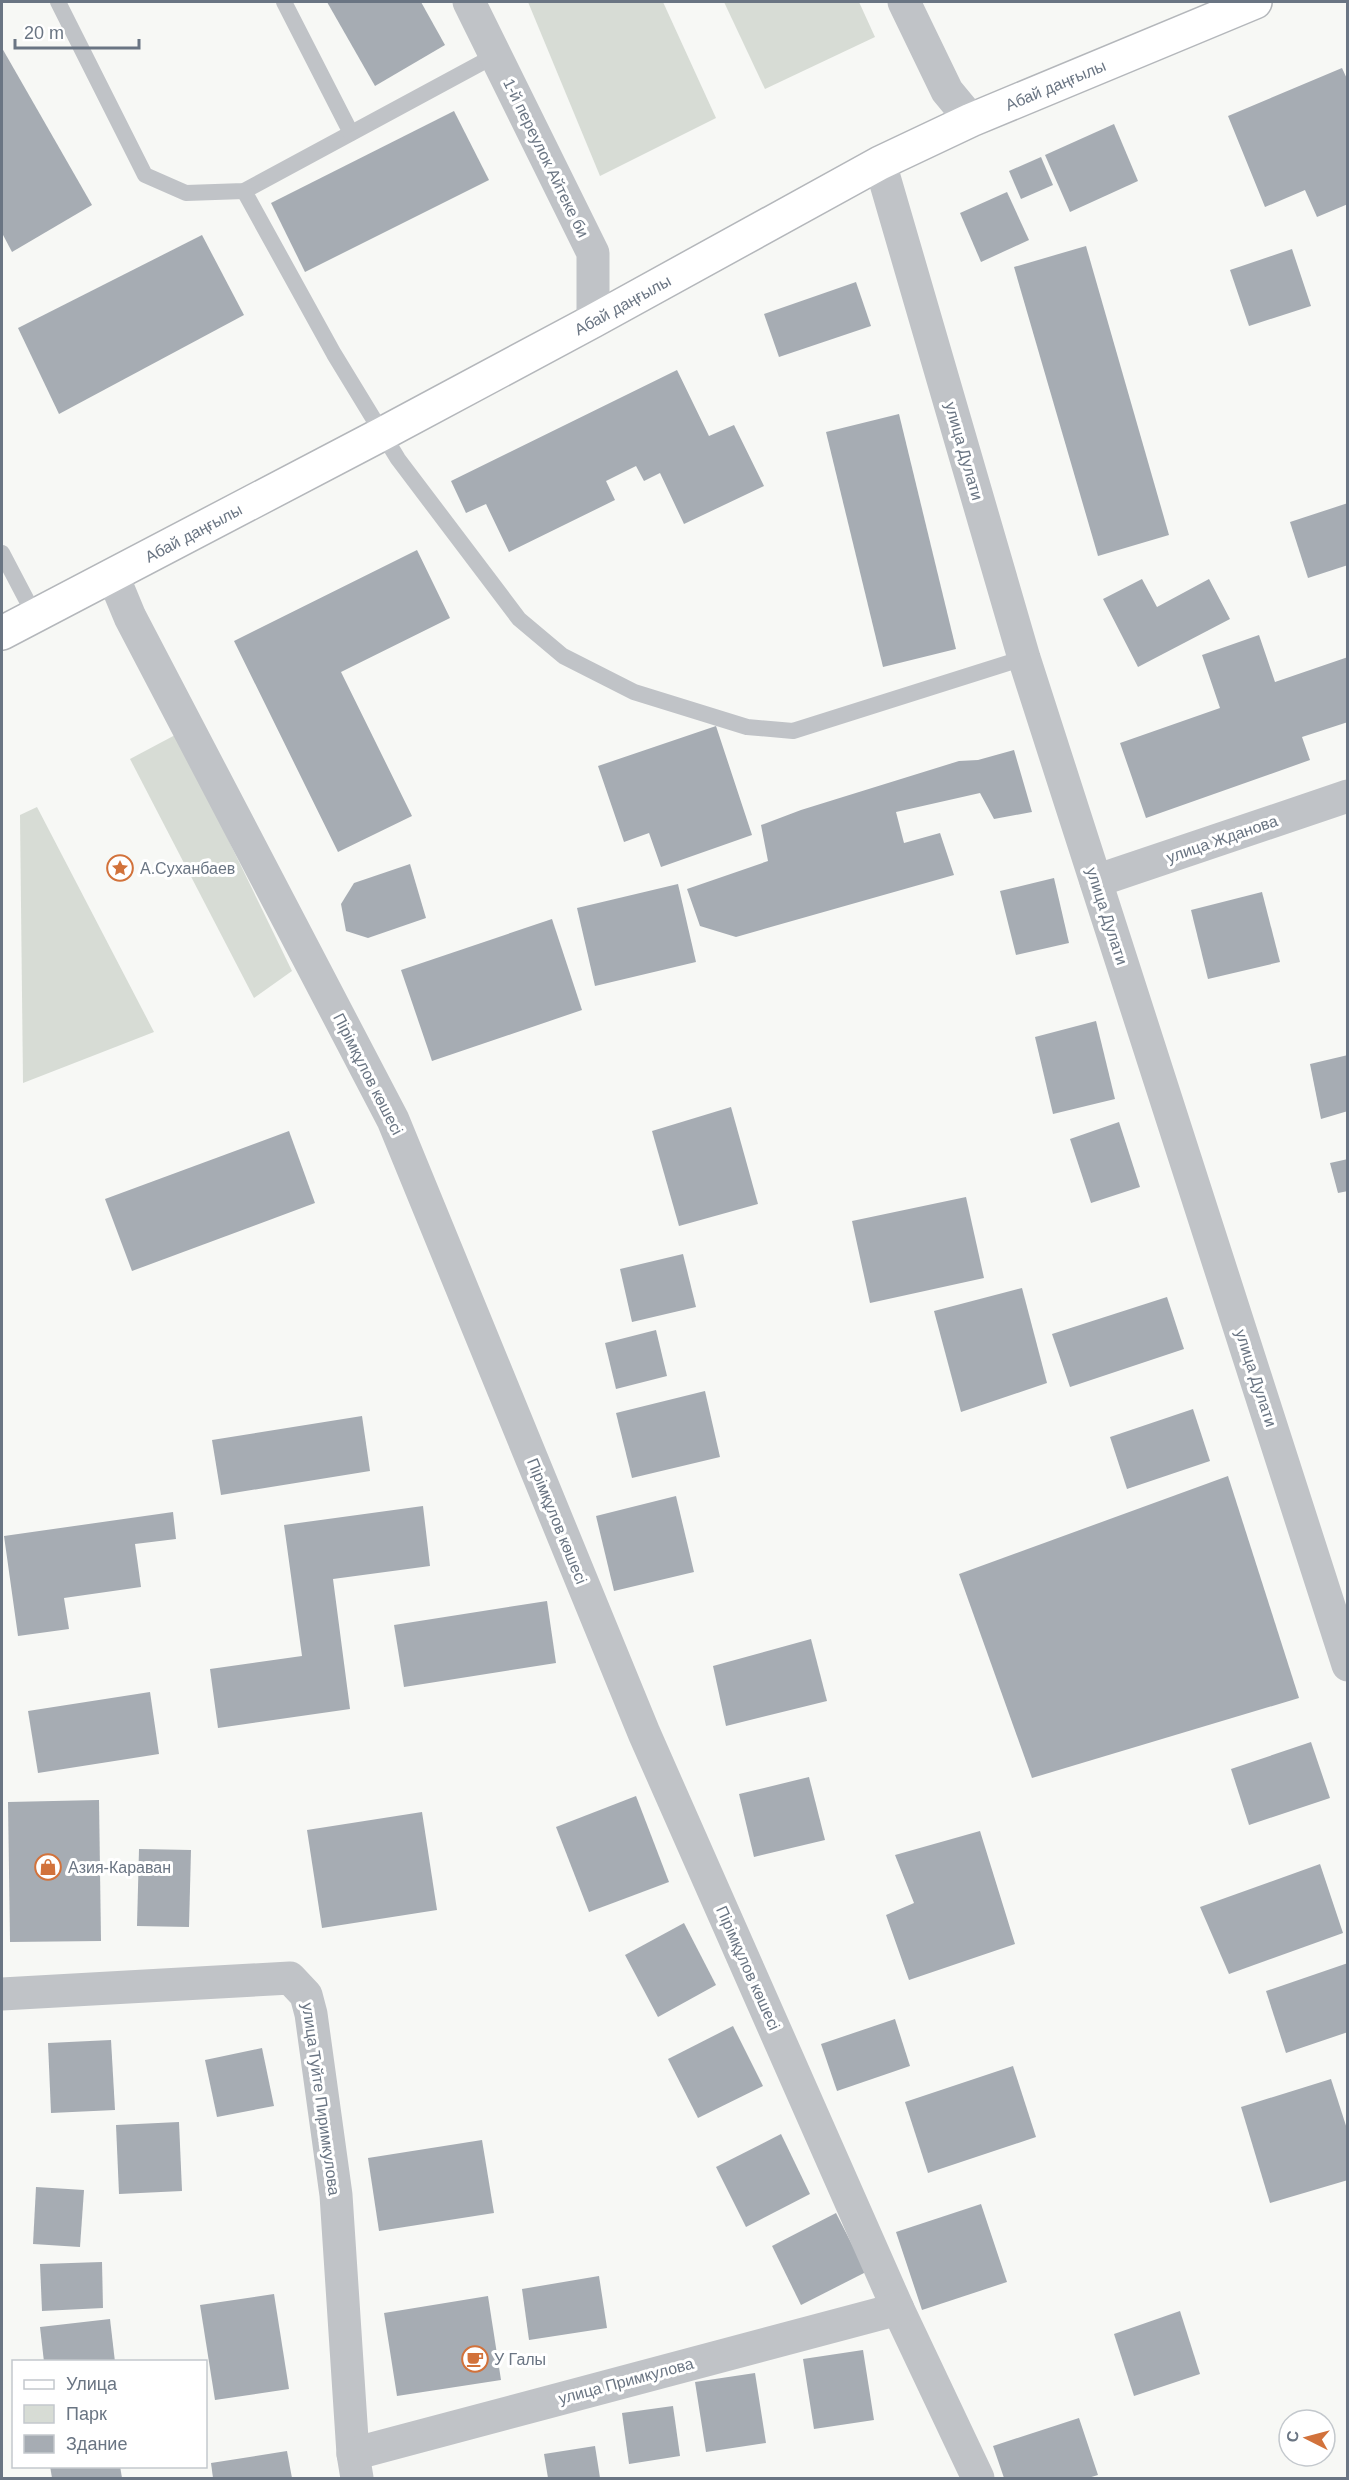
<svg xmlns="http://www.w3.org/2000/svg" width="1349" height="2480" font-family="Arial,sans-serif">
<style>
.green{fill:#d7dcd5}
.building{fill:#a6acb3}
.lines{fill:none;stroke-linecap:round;stroke-linejoin:round}
.primary-casing{stroke:#b4b7bb;stroke-width:36}
.lane{stroke:#c0c3c7;stroke-width:16}
.street{stroke:#c0c3c7;stroke-width:33}
.primary{stroke:#fff;stroke-width:33}
.labels{text-anchor:middle;dominant-baseline:central;stroke-width:6;stroke-linejoin:round;paint-order:stroke}
.street-label{font-size:16px;fill:#6a7583;stroke:#fff}
.poi-label{font-size:16px;fill:#6a7583;stroke:#fff;text-anchor:start}
</style>
<rect width="100%" height="100%" fill="#f7f8f5"/>
<g class="green">
<path d="M 528,2 L 663,2 L 716,118 L 600,176 Z"/>
<path d="M 724,2 L 859,2 L 875,37 L 765,89 Z"/>
<path d="M 177,734 L 292,971 L 254,998 L 130,759 Z"/>
<path d="M 37,807 L 154,1032 L 23,1083 L 20,815 Z"/>
</g>
<g class="building">
<path d="M 327,2 L 421,2 L 445,45 L 375,86 Z"/>
<path d="M 2,48 L 92,205 L 12,252 L 2,233 Z"/>
<path d="M 1342,68 L 1348,81 L 1348,204 L 1317,217 L 1305,190 L 1265,207 L 1228,116 Z"/>
<path d="M 454,111 L 489,180 L 305,272 L 271,203 Z"/>
<path d="M 1114,124 L 1138,181 L 1070,212 L 1045,155 Z"/>
<path d="M 1041,157 L 1053,185 L 1021,199 L 1009,171 Z"/>
<path d="M 1007,192 L 1029,240 L 981,262 L 960,213 Z"/>
<path d="M 202,235 L 244,315 L 59,414 L 18,328 Z"/>
<path d="M 1086,246 L 1169,535 L 1098,556 L 1014,267 Z"/>
<path d="M 1292,249 L 1311,306 L 1249,326 L 1230,270 Z"/>
<path d="M 856,282 L 871,326 L 779,357 L 764,314 Z"/>
<path d="M 677,370 L 709,436 L 734,425 L 764,486 L 684,524 L 660,473 L 644,481 L 636,466 L 606,481 L 615,500 L 509,552 L 486,504 L 466,513 L 451,481 Z"/>
<path d="M 899,414 L 956,649 L 883,667 L 826,432 Z"/>
<path d="M 1348,503 L 1348,565 L 1308,578 L 1290,522 Z"/>
<path d="M 417,550 L 450,618 L 341,672 L 412,816 L 338,852 L 234,641 Z"/>
<path d="M 1142,579 L 1157,607 L 1209,579 L 1230,619 L 1138,667 L 1103,599 Z"/>
<path d="M 1259,635 L 1275,682 L 1348,657 L 1348,722 L 1302,737 L 1310,760 L 1146,818 L 1120,743 L 1220,708 L 1202,655 Z"/>
<path d="M 716,726 L 752,835 L 661,867 L 649,833 L 624,842 L 598,766 Z"/>
<path d="M 1014,750 L 1032,812 L 994,819 L 980,793 L 896,812 L 904,843 L 940,833 L 954,875 L 736,937 L 700,926 L 687,889 L 768,861 L 761,825 L 801,810 L 959,761 L 978,760 Z"/>
<path d="M 410,864 L 426,918 L 368,938 L 346,931 L 341,904 L 354,883 Z"/>
<path d="M 1054,878 L 1069,943 L 1016,955 L 1000,891 Z"/>
<path d="M 678,884 L 696,962 L 595,986 L 577,908 Z"/>
<path d="M 1262,892 L 1280,962 L 1208,979 L 1191,910 Z"/>
<path d="M 552,919 L 582,1010 L 432,1061 L 401,970 Z"/>
<path d="M 1096,1021 L 1115,1099 L 1053,1114 L 1035,1037 Z"/>
<path d="M 1348,1055 L 1348,1111 L 1321,1119 L 1310,1064 Z"/>
<path d="M 731,1107 L 758,1204 L 679,1226 L 652,1131 Z"/>
<path d="M 1119,1122 L 1140,1187 L 1091,1203 L 1070,1139 Z"/>
<path d="M 289,1131 L 315,1203 L 132,1271 L 105,1199 Z"/>
<path d="M 1348,1159 L 1348,1191 L 1338,1193 L 1330,1163 Z"/>
<path d="M 966,1197 L 984,1278 L 870,1303 L 852,1221 Z"/>
<path d="M 683,1254 L 696,1307 L 632,1322 L 620,1269 Z"/>
<path d="M 1022,1288 L 1047,1383 L 961,1412 L 934,1311 Z"/>
<path d="M 1167,1297 L 1184,1349 L 1070,1387 L 1052,1334 Z"/>
<path d="M 656,1330 L 667,1376 L 616,1389 L 605,1343 Z"/>
<path d="M 705,1391 L 720,1457 L 632,1478 L 616,1413 Z"/>
<path d="M 1193,1409 L 1210,1461 L 1127,1489 L 1110,1437 Z"/>
<path d="M 362,1416 L 370,1471 L 221,1495 L 212,1440 Z"/>
<path d="M 1228,1476 L 1299,1698 L 1032,1778 L 959,1574 Z"/>
<path d="M 676,1496 L 694,1572 L 614,1591 L 596,1516 Z"/>
<path d="M 423,1506 L 430,1566 L 333,1579 L 350,1709 L 218,1728 L 210,1669 L 302,1656 L 284,1525 Z"/>
<path d="M 173,1512 L 176,1539 L 135,1544 L 141,1587 L 64,1598 L 69,1629 L 18,1636 L 4,1536 Z"/>
<path d="M 547,1601 L 556,1663 L 404,1687 L 394,1625 Z"/>
<path d="M 811,1639 L 827,1701 L 726,1726 L 713,1666 Z"/>
<path d="M 150,1692 L 159,1754 L 38,1773 L 28,1711 Z"/>
<path d="M 1311,1742 L 1330,1798 L 1249,1825 L 1231,1769 Z"/>
<path d="M 809,1777 L 825,1840 L 754,1857 L 739,1794 Z"/>
<path d="M 636,1796 L 669,1882 L 589,1912 L 556,1827 Z"/>
<path d="M 99,1800 L 101,1941 L 10,1942 L 8,1802 Z"/>
<path d="M 422,1812 L 437,1910 L 322,1928 L 307,1830 Z"/>
<path d="M 980,1831 L 1015,1944 L 909,1980 L 886,1915 L 914,1903 L 895,1855 Z"/>
<path d="M 139,1849 L 191,1850 L 189,1927 L 137,1926 Z"/>
<path d="M 1320,1864 L 1343,1933 L 1229,1974 L 1200,1907 Z"/>
<path d="M 684,1923 L 716,1985 L 658,2017 L 625,1955 Z"/>
<path d="M 1348,1963 L 1348,2032 L 1286,2053 L 1266,1991 Z"/>
<path d="M 895,2019 L 910,2066 L 837,2091 L 821,2044 Z"/>
<path d="M 733,2026 L 763,2086 L 698,2118 L 668,2059 Z"/>
<path d="M 111,2040 L 115,2110 L 51,2113 L 48,2043 Z"/>
<path d="M 262,2048 L 274,2106 L 217,2117 L 205,2060 Z"/>
<path d="M 1013,2066 L 1036,2137 L 928,2173 L 905,2102 Z"/>
<path d="M 1331,2079 L 1348,2132 L 1348,2180 L 1270,2203 L 1241,2107 Z"/>
<path d="M 179,2122 L 182,2191 L 119,2194 L 116,2125 Z"/>
<path d="M 781,2134 L 810,2194 L 746,2227 L 716,2167 Z"/>
<path d="M 482,2140 L 494,2213 L 379,2231 L 368,2158 Z"/>
<path d="M 36,2187 L 84,2190 L 80,2247 L 33,2244 Z"/>
<path d="M 981,2204 L 1007,2282 L 922,2310 L 896,2232 Z"/>
<path d="M 836,2213 L 866,2272 L 801,2305 L 772,2246 Z"/>
<path d="M 102,2262 L 103,2308 L 42,2311 L 40,2264 Z"/>
<path d="M 599,2276 L 607,2328 L 529,2340 L 522,2289 Z"/>
<path d="M 274,2294 L 289,2389 L 215,2400 L 200,2305 Z"/>
<path d="M 488,2296 L 501,2380 L 397,2396 L 384,2313 Z"/>
<path d="M 1180,2311 L 1200,2374 L 1134,2396 L 1114,2334 Z"/>
<path d="M 110,2319 L 115,2362 L 44,2362 L 40,2327 Z"/>
<path d="M 863,2350 L 874,2420 L 814,2429 L 803,2359 Z"/>
<path d="M 755,2373 L 766,2443 L 706,2452 L 695,2382 Z"/>
<path d="M 673,2406 L 680,2456 L 629,2464 L 622,2413 Z"/>
<path d="M 1079,2418 L 1098,2475 L 1088,2478 L 1004,2478 L 993,2446 Z"/>
<path d="M 595,2446 L 600,2478 L 548,2478 L 544,2454 Z"/>
<path d="M 287,2451 L 292,2478 L 213,2478 L 211,2463 Z"/>
<path d="M 50,2466 L 120,2466 L 122,2478 L 52,2478 Z"/>
</g>
<g class="lines">
<g class="primary-casing">
<g id="primary">
<path id="s1" d="M 2,633 L 382,434 L 593,321 L 880,163 L 971,120 L 1255,2"/>
</g>
</g>
<g class="lane">
<path d="M 58,2 L 145,175 L 186,193 L 244,191 L 496,55"/>
<path d="M 284,2 L 351,133"/>
<path d="M 244,191 L 334,354 L 398,459 L 519,619 L 563,656 L 634,692 L 747,727 L 793,731 L 1024,658"/>
<path d="M 2,553 L 35,616"/>
</g>
<g class="street">
<path d="M 469,2 L 593,253 L 593,321"/>
<path d="M 904,2 L 947,91 L 971,120"/>
<path d="M 880,163 L 1024,658 L 1348,1665"/>
<path d="M 113,576 L 130,617 L 393,1120 L 644,1733 L 898,2309 L 978,2478"/>
<path d="M 1096,881 L 1348,796"/>
<path d="M 2,1994 L 290,1978 L 306,1995 L 311,2014 L 336,2195 L 353,2454 L 357,2478"/>
<path d="M 353,2454 L 898,2309"/>
</g>
<use href="#primary" class="primary"/>
</g>
<defs>
<g id="sight-ring" transform="scale(1.35)"><circle r="9.5" fill="#fff" stroke="#d2723b" stroke-width="1.5"/><path d="M0-6L1.8-2.2L6-1.7L2.9 1.2L3.7 5.4L0 3.3L-3.7 5.4L-2.9 1.2L-6-1.7L-1.8-2.2Z" fill="#d2723b"/></g>
<g id="shop-ring" transform="scale(1.35)"><circle r="9.5" fill="#fff" stroke="#d2723b" stroke-width="1.5"/><path d="M-5-2.5h2.3a2.7 3.5 0 0 1 5.4 0H5L5.5 6h-11ZM-1.5-2.5h3a1.5 2.3 0 0 0-3 0Z" fill="#d2723b"/></g>
<g id="cafe-ring" transform="scale(1.35)"><circle r="9.5" fill="#fff" stroke="#d2723b" stroke-width="1.5"/><path d="M-5.5-4.5H6V0H3Q3 3.5 0 3.5H-2.5Q-5.5 3.5-5.5 0ZM3-3.2v2h1.7v-2ZM-6 4.5H4V6H-6Z" fill="#d2723b"/></g>
</defs>
<g fill-rule="evenodd">
<use href="#sight-ring" x="120" y="868"/>
<use href="#shop-ring" x="48" y="1867"/>
<use href="#cafe-ring" x="475" y="2359"/>
</g>
<g class="labels">
<g class="street-label">
<text stroke="none"><textPath href="#s1" startOffset="1188">Абай даңғылы</textPath></text>
<text transform="translate(546 158) rotate(64)">1-й переулок Айтеке би</text>
<text stroke="none"><textPath href="#s1" startOffset="702">Абай даңғылы</textPath></text>
<text transform="translate(964 451) rotate(74)">улица Дулати</text>
<text stroke="none"><textPath href="#s1" startOffset="216">Абай даңғылы</textPath></text>
<text transform="translate(1222 839) rotate(-19)">улица Жданова</text>
<text transform="translate(1107 916) rotate(72)">улица Дулати</text>
<text transform="translate(368 1074) rotate(63)">Пірімқұлов көшесі</text>
<text transform="translate(1256 1378) rotate(72)">улица Дулати</text>
<text transform="translate(557 1521) rotate(68)">Пірімқұлов көшесі</text>
<text transform="translate(748 1968) rotate(66)">Пірімқұлов көшесі</text>
<text transform="translate(321 2099) rotate(82)">улица Туйте Пиримкулова</text>
<text transform="translate(626 2381) rotate(-15)">улица Примкулова</text>
</g>
<g class="poi-label">
<text x="140" y="868">А.Суханбаев</text>
<text x="68" y="1867">Азия-Караван</text>
<text x="494" y="2359">У Галы</text>
</g>
</g>
<rect width="1349" height="2480" fill="none" stroke="#6a7583" stroke-width="6"/>
<rect x="12" y="2360" width="195" height="108" fill="#ffffff" stroke="#c3c8cd" stroke-width="1.5"/>
<rect x="24" y="2380" width="30" height="9" fill="#ffffff" stroke="#c3c8cd" stroke-width="1.5"/>
<text x="66" y="2390" font-size="18" fill="#6a7583">Улица</text>
<rect x="24" y="2405" width="30" height="18" fill="#d7dcd5" stroke="#c3c8cd" stroke-width="1.5"/>
<text x="66" y="2420" font-size="18" fill="#6a7583">Парк</text>
<rect x="24" y="2435" width="30" height="18" fill="#a6acb3" stroke="#c3c8cd" stroke-width="1.5"/>
<text x="66" y="2450" font-size="18" fill="#6a7583">Здание</text>
<g transform="translate(1307 2438) rotate(276)"><circle r="28" fill="#ffffff" stroke="#c3c8cd" stroke-width="1.5"/>
<path d="M0-4.5L10 22L0 15L-10 22Z" fill="#d2723b"/>
<text y="-9" font-size="16" font-weight="bold" text-anchor="middle" fill="#6a7583">С</text>
</g>
<path d="M15 39v9h124v-9" fill="none" stroke="#6a7583" stroke-width="3"/>
<text x="24" y="39" font-size="18" fill="#6a7583" stroke="#ffffff" stroke-width="4.5" paint-order="stroke">20 m</text>
</svg>
